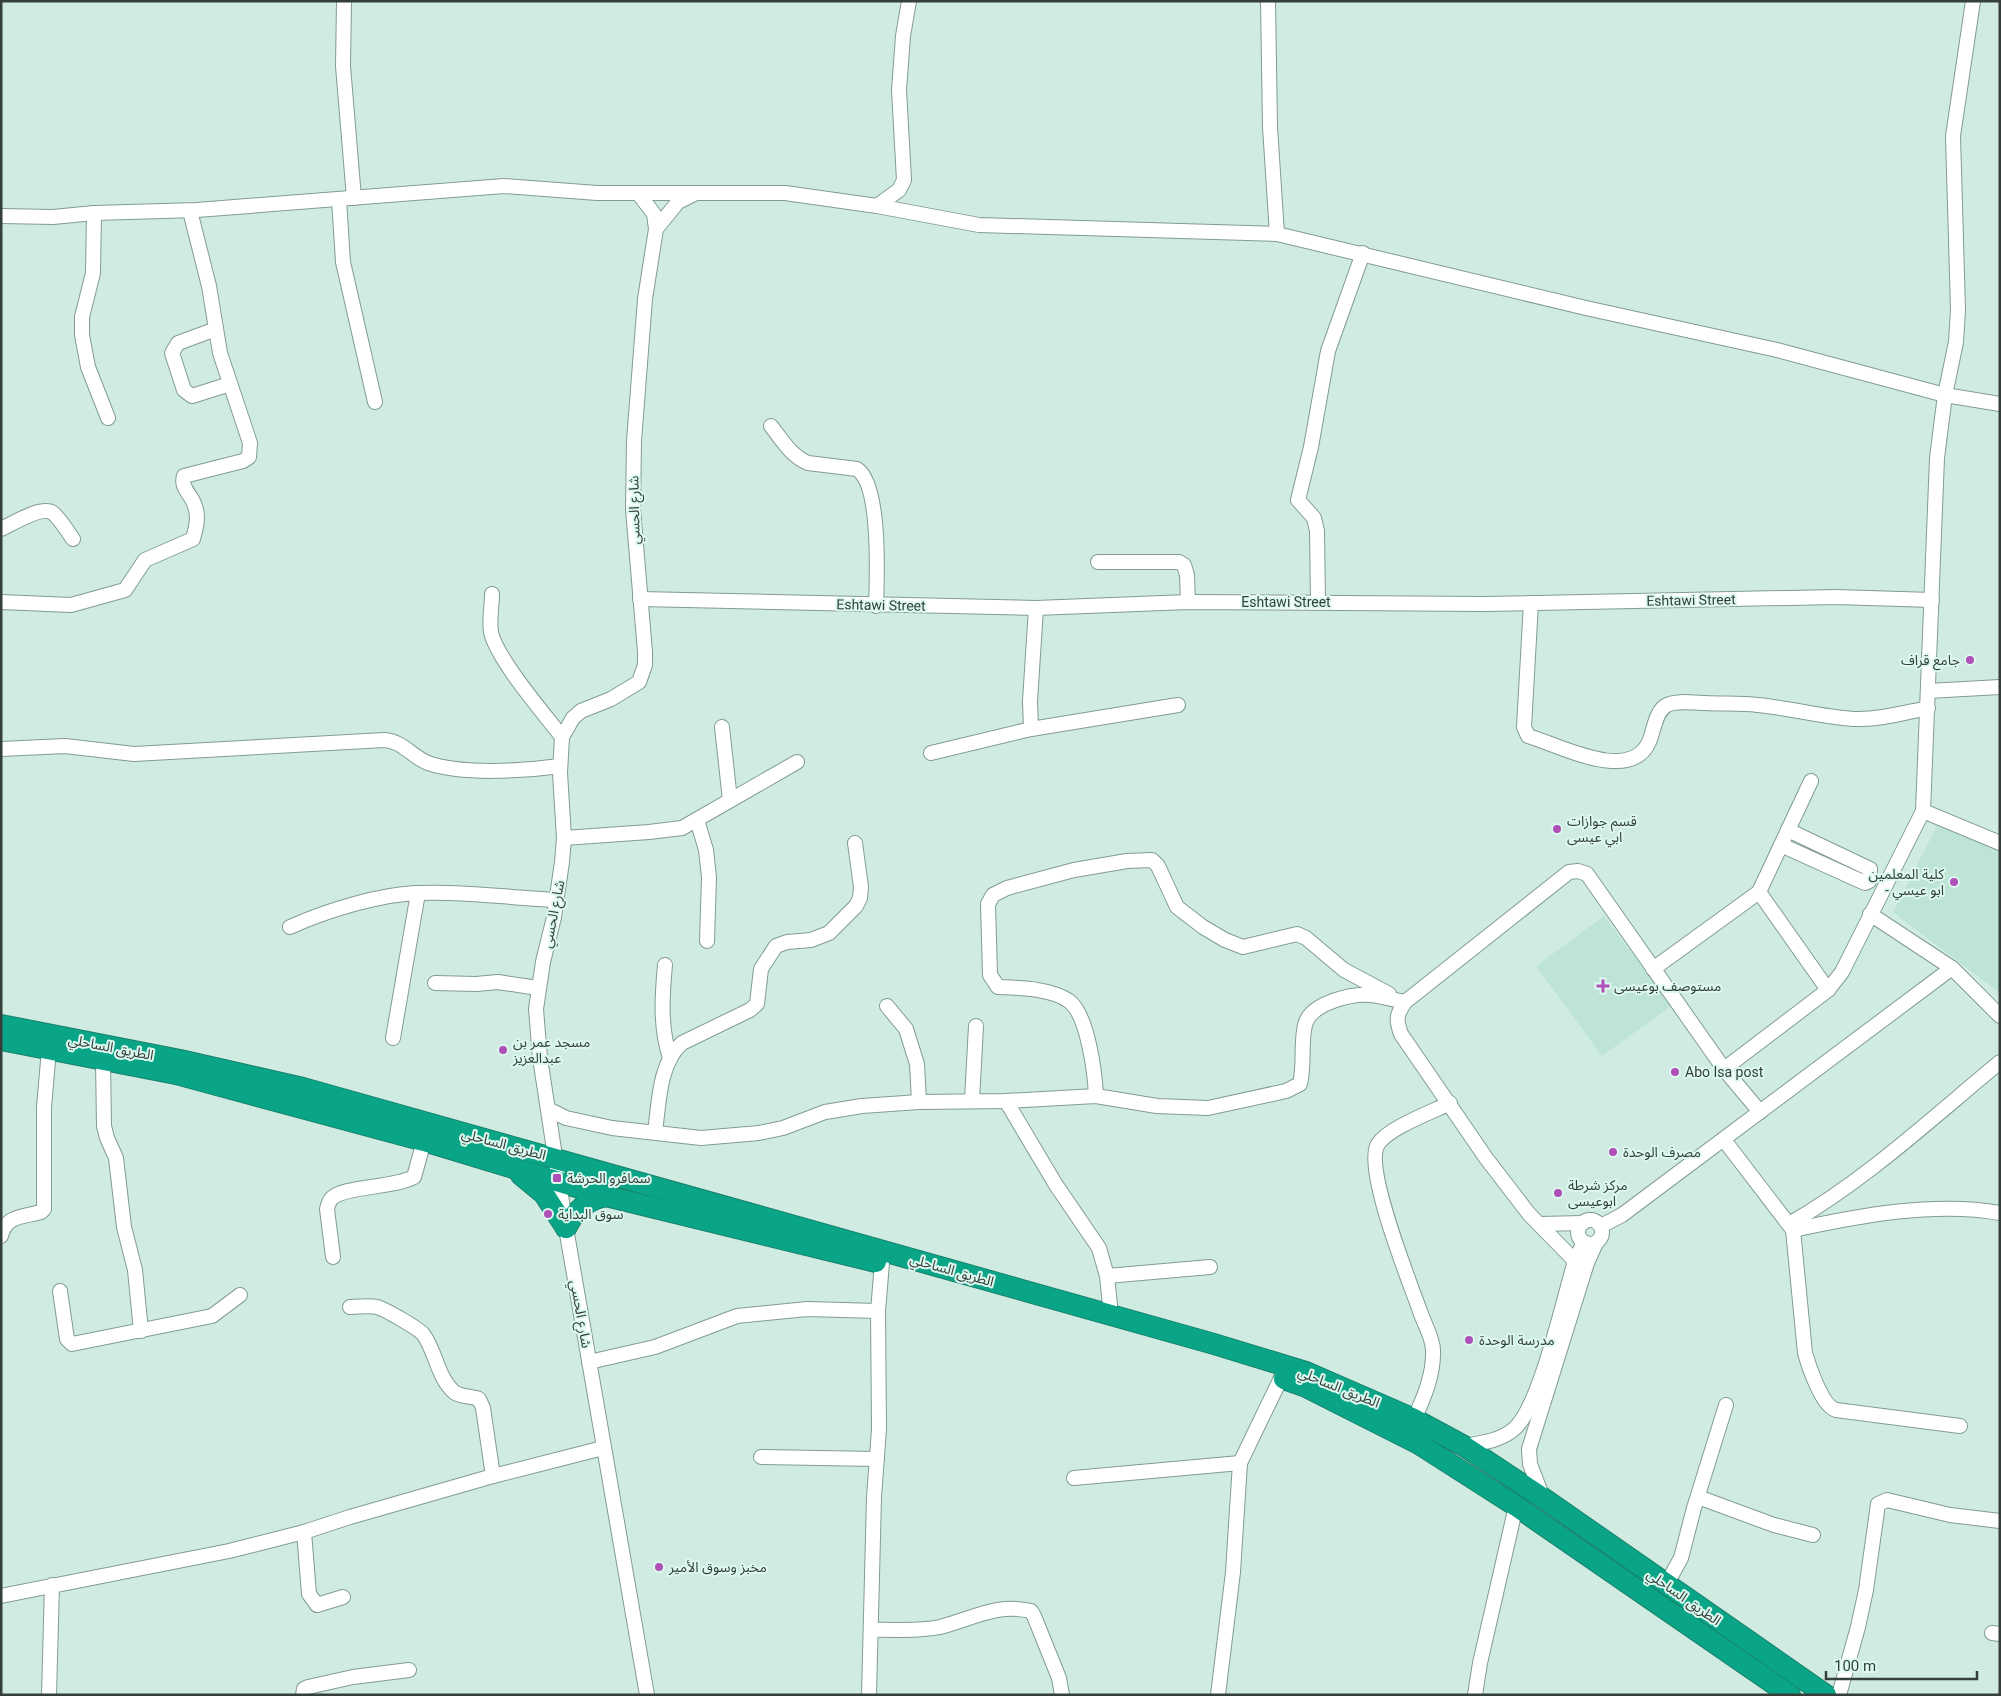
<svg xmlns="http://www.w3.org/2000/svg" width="2001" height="1696" font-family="Roboto,'Noto Sans Arabic',sans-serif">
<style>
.built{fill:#bee3d7}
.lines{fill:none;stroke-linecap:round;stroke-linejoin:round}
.minor-casing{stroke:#829c93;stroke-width:16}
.highway-casing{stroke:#19816c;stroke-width:22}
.minor{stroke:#fff;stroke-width:14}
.highway{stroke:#0aa486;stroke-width:20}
.poi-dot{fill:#af50b8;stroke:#ddf9ef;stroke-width:2}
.labels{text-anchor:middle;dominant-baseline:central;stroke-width:4;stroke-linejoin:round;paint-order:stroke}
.street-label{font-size:14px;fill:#343f3b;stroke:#ddf9ef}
.poi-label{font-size:14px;fill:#343f3b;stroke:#ddf9ef;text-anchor:start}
</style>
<rect width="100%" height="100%" fill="#d0ece2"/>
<g class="built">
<path d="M 1937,826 L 2000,851 L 2000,993 L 1893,912 Z"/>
<path d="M 1604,916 L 1671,1006 L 1602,1056 L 1536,966 Z"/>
</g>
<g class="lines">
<g class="minor-casing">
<g id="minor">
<path d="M 344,1 L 343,66 L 354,198"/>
<path d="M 1268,1 L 1270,127 L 1277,234"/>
<path d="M 638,193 L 654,214 L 656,229"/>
<path d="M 339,199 L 343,262 L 375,402"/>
<path d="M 877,206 L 899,190 L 904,180 L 899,90 L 903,36 L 909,1"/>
<path d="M 94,213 L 93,273 L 82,317 L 82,335 L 88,367 L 108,418"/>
<path d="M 1,216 L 53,217 L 94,213 L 197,210 L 504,186 L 597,193 L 785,193 L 877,206 L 979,225 L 1277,234 L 1586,308 L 1777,350 L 1945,395 L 2000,404"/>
<path d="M 216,329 L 178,343 L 172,353 L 184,390 L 192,396 L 230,384"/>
<path d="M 771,426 C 782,440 791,456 808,463 L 857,469 C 881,485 877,578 876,606"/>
<path d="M 1,529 C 12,524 42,505 53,513 C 61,520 67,531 73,539"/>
<path d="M 1098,562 L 1179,562 L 1184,565 L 1187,575 L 1188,602"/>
<path d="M 492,594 C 492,606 489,620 491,632 C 496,658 545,715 562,737"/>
<path d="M 640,599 L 1036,608 L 1188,602 L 1484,604 L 1836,597 L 1932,600"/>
<path d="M 1,602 L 71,605 L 125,590 L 145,560 L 193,539 C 196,528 199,517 195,506 C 192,495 180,488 184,476 L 243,461 L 249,457 L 250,443 L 220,353 L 209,286 L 190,211"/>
<path d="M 1318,602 L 1317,531 L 1314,518 L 1298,500 L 1311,447 L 1328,351 L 1363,253"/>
<path d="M 1531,603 L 1524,727 L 1528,736 C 1559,745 1630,784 1649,742 C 1654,731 1655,711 1667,705 C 1677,700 1694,703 1705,703 C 1723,704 1741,703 1758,705 C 1790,708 1821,717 1853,719 C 1878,720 1903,713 1928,708"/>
<path d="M 1036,608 L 1030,701 L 1031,729 L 1178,705"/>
<path d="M 1928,691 L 2000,687"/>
<path d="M 722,727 L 730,800"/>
<path d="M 1,749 L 65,746 L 134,754 L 384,740 C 403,741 412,757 428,763 C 462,775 524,771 560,766"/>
<path d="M 931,753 L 1031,729"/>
<path d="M 1923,811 L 2000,843"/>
<path d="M 697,820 L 706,850 L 709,877 L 707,941"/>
<path d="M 564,838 L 649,832 L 682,828 L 797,762"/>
<path d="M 1781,845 L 1865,883 L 1869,881 L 1870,869 L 1788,830"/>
<path d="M 1759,892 L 1828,990"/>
<path d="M 290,927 C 325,911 380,894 419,893 C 465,891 511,898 557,900"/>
<path d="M 665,965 C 662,997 660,1027 670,1058"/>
<path d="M 1952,968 L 2000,1016"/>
<path d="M 1653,969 L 1759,892 L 1811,781"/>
<path d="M 435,983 L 476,984 L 498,982 L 538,988"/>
<path d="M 887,1006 L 906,1029 L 917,1064 L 919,1102"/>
<path d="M 393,1038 L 418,893"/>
<path d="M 103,1060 L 104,1126 L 107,1138 L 116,1158 L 124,1227 L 135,1270 L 141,1331"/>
<path d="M 1096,1096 C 1095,1074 1088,1015 1069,1001 C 1051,988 1019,988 998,987 L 990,975 L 988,904 L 993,895 L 1007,888 L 1074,870 L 1127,861 L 1152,860 L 1158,866 L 1177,907 L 1203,927 L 1225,940 L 1243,947 L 1297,934 L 1306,938 L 1344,970 L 1389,994"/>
<path d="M 972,1100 L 976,1026"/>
<path d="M 1006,1101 L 1056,1185 L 1099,1248 L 1107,1276 L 1111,1315"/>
<path d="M 548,1109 L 566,1118 L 612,1128 L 701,1138 L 759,1133 L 783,1128 L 825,1112 L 862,1106 L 919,1102 L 1006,1101 L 1096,1096 L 1157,1106 L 1208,1108 L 1286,1091 L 1300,1084 C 1305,1065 1300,1038 1306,1022 C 1313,1003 1352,993 1371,995 C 1382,996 1394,1000 1405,1002"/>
<path d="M 1760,1112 L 1724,1069 L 1828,990 L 1842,972 L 1923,811 L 1937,458 L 1945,395 L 1956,342 L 1958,310 L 1953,136 L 1973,1"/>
<path d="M 655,1132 C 659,1103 659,1063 682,1043 L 750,1010 L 757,1004 L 761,969 L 776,946 L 787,942 L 811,940 L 829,933 L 856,906 L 860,898 L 861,887 L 855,843"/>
<path d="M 1724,1140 L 1793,1230 L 1805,1353 C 1809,1367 1822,1406 1836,1410 L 1960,1426"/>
<circle cx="1590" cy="1232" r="12"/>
<path d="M 1540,1224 L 1583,1223"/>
<path d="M 1789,1224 C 1866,1180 1932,1118 2000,1062"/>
<path d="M 1601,1226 L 1622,1215 L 1952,968 L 1870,914"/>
<path d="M 1793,1230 C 1857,1216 1935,1201 2000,1213"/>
<path d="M 1,1236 C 6,1215 23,1217 41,1212 L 44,1209 L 44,1107 L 49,1049"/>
<path d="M 333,1257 L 327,1209 C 328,1205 329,1201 332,1198 C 345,1186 393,1188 414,1177 L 424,1141"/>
<path d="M 1575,1261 L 1529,1214 L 1486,1158 L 1401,1034 C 1396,1020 1396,1015 1405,1002 L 1569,872 L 1578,871 L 1587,874 L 1724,1069"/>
<path d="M 1107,1276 L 1210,1267"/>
<path d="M 60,1291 L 67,1339 L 72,1344 L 212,1316 L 240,1295"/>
<path d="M 350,1307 C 359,1307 369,1305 377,1307 C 385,1309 419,1329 423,1334 C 436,1351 437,1377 454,1392 C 460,1397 472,1396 479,1399 L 483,1408 L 493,1476"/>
<path d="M 589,1362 L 655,1347 L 737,1316 L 807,1309 L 878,1311"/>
<path d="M 1414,1419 C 1424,1398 1434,1374 1433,1350 C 1433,1339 1425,1325 1421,1314 C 1411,1285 1363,1168 1378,1144 C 1388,1128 1432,1112 1450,1103"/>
<path d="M 1464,1446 C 1481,1443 1500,1441 1514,1429 C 1540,1407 1564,1297 1575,1261 L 1584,1242"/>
<path d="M 761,1457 L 877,1459"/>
<path d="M 1074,1478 L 1240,1463"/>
<path d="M 1698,1497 L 1774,1525 L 1813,1535"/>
<path d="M 1543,1498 L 1530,1464 L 1529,1449 L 1587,1263 L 1596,1243"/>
<path d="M 304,1532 L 309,1594 L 317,1605 L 343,1597"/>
<path d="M 1666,1585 L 1681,1558 L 1694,1508 L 1726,1405"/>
<path d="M 1,1596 L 229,1551 L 304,1532 L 350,1517 L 493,1476 L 603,1448"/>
<path d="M 871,1630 C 893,1629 918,1632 940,1627 C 972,1619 997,1603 1031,1611 L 1034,1616 L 1059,1678 L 1062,1695"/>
<path d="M 1992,1633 L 2000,1634"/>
<path d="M 49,1695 L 52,1585"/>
<path d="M 303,1695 L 304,1689 L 308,1687 L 353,1677 L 409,1670"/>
<path d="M 647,1695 L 566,1228 L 540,1058 L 536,1009 L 543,962 L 554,917 L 562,862 L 564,838 L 560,773 L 562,737 L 573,718 L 581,711 L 611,699 L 639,682 L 645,665 L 645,652 L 633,509 L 634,441 L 645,299 L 656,229 L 678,202 L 694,194"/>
<path d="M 869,1695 L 874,1497 L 879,1429 L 878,1311 L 882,1263"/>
<path d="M 1218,1695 L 1233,1572 L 1240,1463 L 1281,1378"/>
<path d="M 1475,1695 L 1480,1663 L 1516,1506"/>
<path d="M 1839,1695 L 1858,1627 L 1866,1590 L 1878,1504 L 1887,1500 L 1950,1515 L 2000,1521"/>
</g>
</g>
<g class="highway-casing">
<g id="highway">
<path d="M 1,1025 L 180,1060 L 303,1088 L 1214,1344 L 1306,1372 L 1414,1419 L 1464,1446 L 1543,1498 L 1826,1695"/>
<path d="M 1,1040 L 176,1074 L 424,1141 L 606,1196 L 876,1262"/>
<path d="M 521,1175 L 544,1194 L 566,1228"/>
<path d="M 566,1228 C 575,1210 587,1200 606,1196"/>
<path d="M 1284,1379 L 1304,1386 L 1419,1444 L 1516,1506 L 1790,1695"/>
</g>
</g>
<use href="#minor" class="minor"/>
<use href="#highway" class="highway"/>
</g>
<g class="poi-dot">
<circle cx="1970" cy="660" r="5"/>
<circle cx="1557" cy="829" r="5"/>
<circle cx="1954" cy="882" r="5"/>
<path d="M1600.5 978.5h5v5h5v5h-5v5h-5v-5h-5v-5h5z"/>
<circle cx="503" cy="1050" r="5"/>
<circle cx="1675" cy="1072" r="5"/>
<circle cx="1613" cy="1152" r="5"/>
<rect x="552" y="1173" width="10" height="10" rx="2.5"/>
<circle cx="1558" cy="1193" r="5"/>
<circle cx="548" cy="1214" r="5"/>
<circle cx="1469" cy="1340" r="5"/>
<circle cx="659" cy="1567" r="5"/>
</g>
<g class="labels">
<g class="street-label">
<text transform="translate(634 510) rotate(-91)">شارع الحسي</text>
<text transform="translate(1691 600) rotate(-1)">Eshtawi Street</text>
<text x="1286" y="602">Eshtawi Street</text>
<text transform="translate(881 605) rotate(1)">Eshtawi Street</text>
<text transform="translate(553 914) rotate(-79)">شارع الحسي</text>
<text transform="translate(111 1047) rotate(11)">الطريق الساحلي</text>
<text transform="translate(504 1144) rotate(15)">الطريق الساحلي</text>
<text transform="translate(952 1270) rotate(16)">الطريق الساحلي</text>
<text transform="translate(581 1314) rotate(80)">شارع الحسي</text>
<text transform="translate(1339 1387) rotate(22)">الطريق الساحلي</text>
<text transform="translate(1684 1597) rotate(35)">الطريق الساحلي</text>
</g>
<g class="poi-label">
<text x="1960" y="660" text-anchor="end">جامع قراف</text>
<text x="1567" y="821">قسم جوازات<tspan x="1567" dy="16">ابي عيسى</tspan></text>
<text x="1944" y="874" text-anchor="end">كلية المعلمين<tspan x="1944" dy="16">- ابو عيسي</tspan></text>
<text x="1614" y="986">مستوصف بوعيسى</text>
<text x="513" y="1042">مسجد عمر بن<tspan x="513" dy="16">عبدالعزيز</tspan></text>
<text x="1685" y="1072">Abo Isa post</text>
<text x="1623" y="1152">مصرف الوحدة</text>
<text x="567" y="1178">سمافرو الحرشة</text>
<text x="1568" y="1185">مركز شرطة<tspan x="1568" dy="16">ابوعيسى</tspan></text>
<text x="558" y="1214">سوق البداية</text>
<text x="1479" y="1340">مدرسة الوحدة</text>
<text x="669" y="1567">مخبز وسوق الأمير</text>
</g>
</g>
<rect width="2001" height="1696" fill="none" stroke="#343f3b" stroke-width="5"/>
<path d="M1826 1671v8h151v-8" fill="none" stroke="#343f3b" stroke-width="2.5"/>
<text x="1834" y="1671" font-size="15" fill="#343f3b" stroke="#ddf9ef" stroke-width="4" paint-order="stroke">100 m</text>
</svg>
